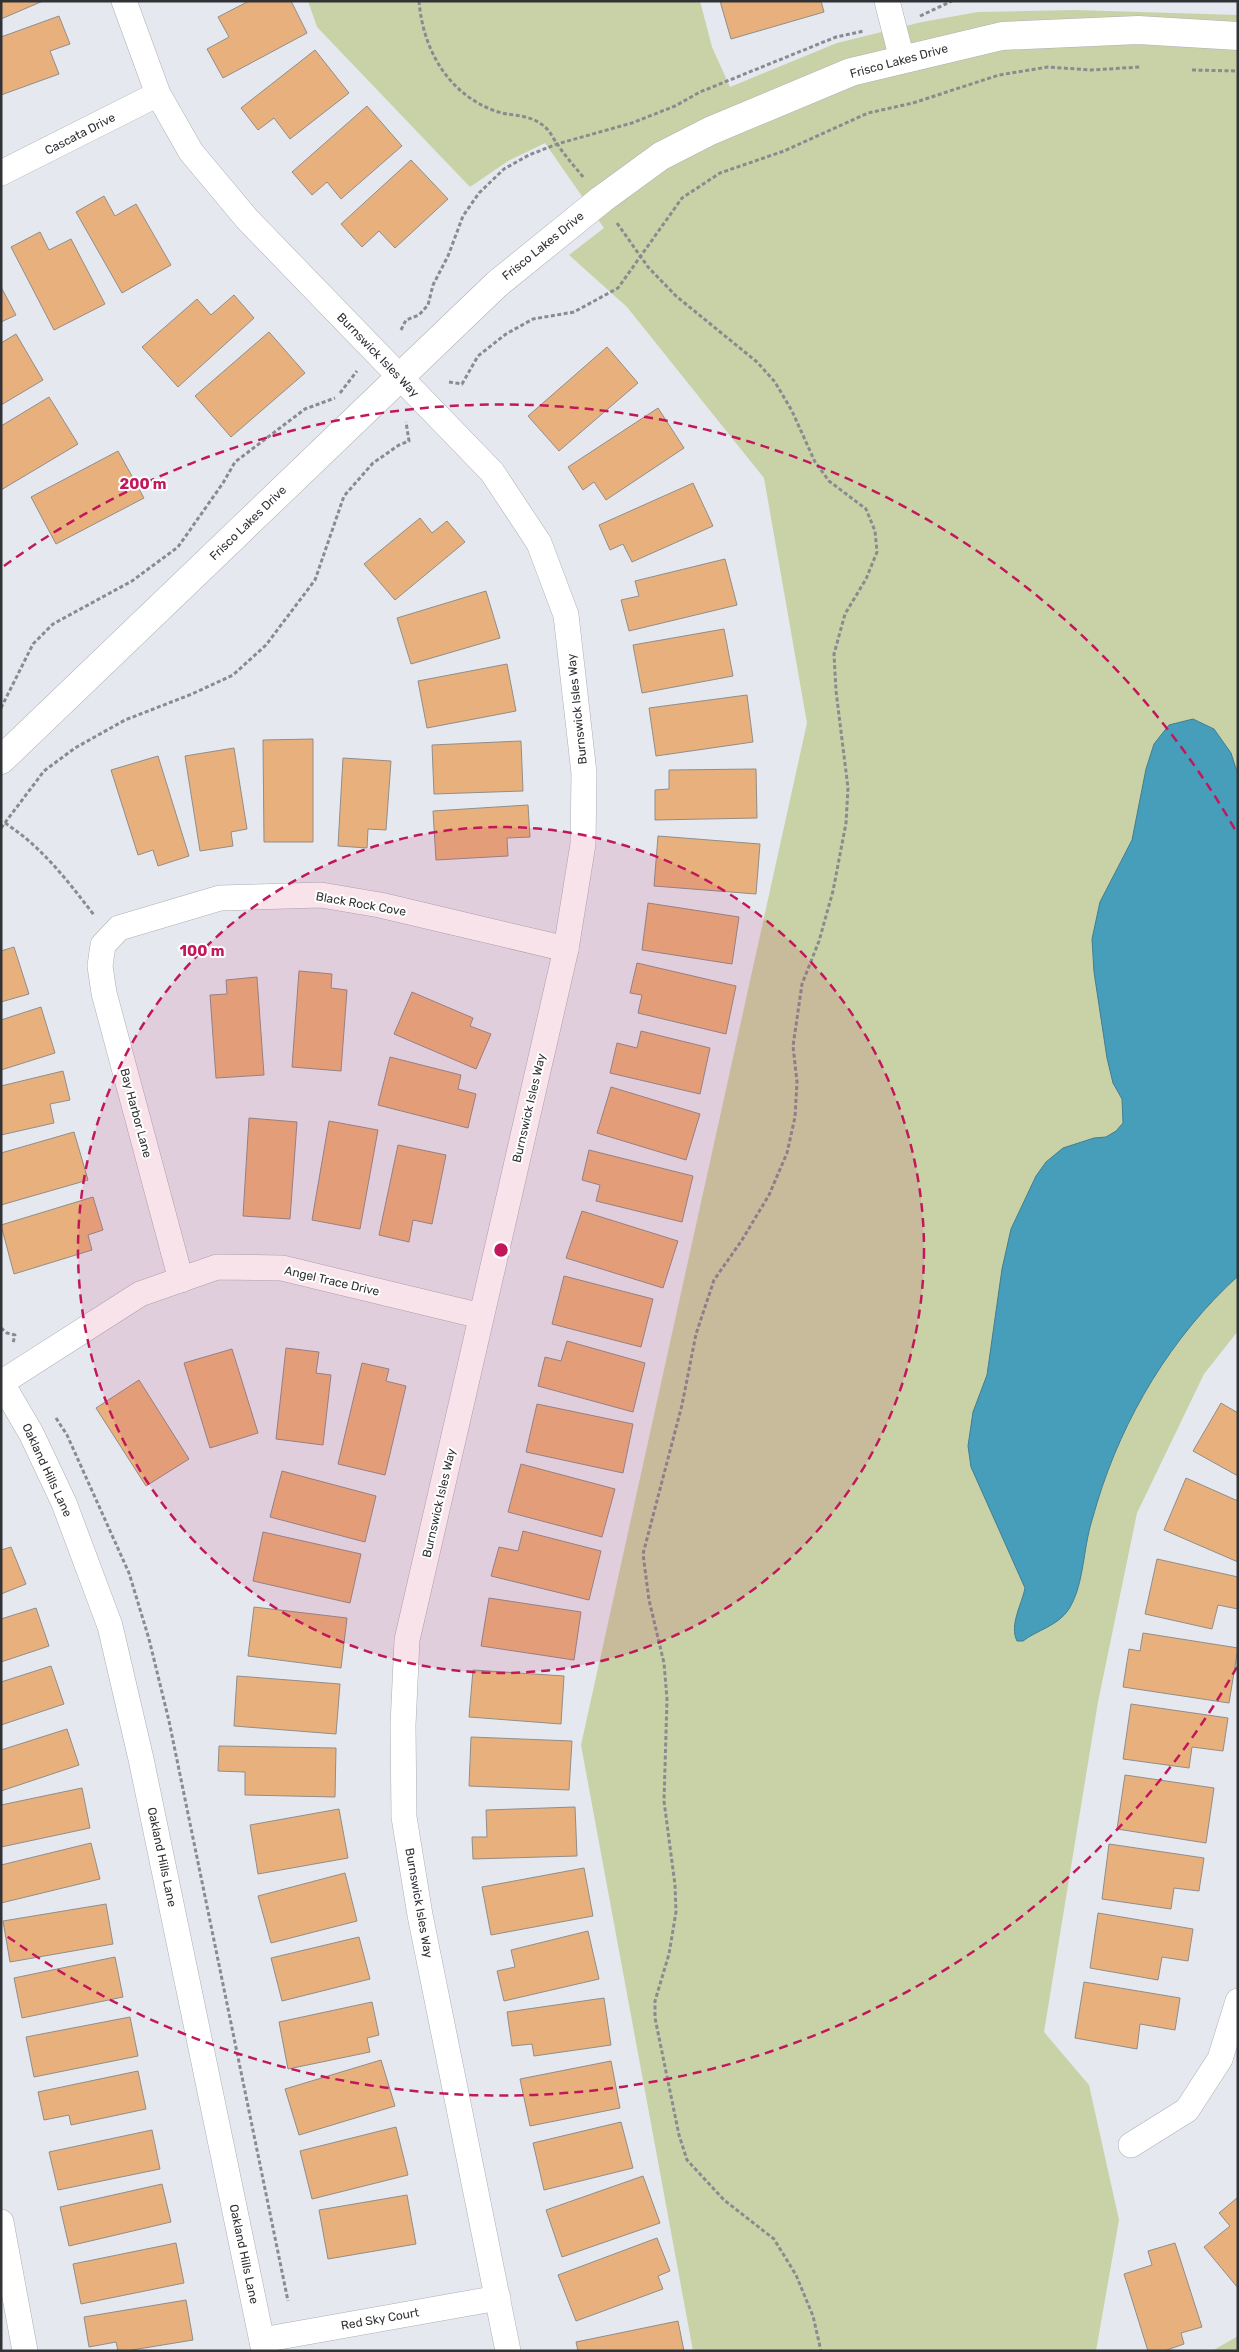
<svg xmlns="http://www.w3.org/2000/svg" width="1239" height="2352" font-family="Rubik,sans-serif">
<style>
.green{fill:#c9d2a6}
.water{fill:#469eba;stroke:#407e92}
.building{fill:#e8b07d;stroke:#928d89}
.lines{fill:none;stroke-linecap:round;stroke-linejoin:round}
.street-casing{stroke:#adafb5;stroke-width:26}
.secondary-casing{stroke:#adafb5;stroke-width:29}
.path{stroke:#898b90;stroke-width:3;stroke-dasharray:4 2.5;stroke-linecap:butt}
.street{stroke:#fff;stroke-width:25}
.secondary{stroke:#fff;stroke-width:28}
.ring{fill:none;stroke:#c2185b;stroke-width:2.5;stroke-dasharray:9 6}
.labels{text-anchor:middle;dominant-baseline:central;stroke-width:4;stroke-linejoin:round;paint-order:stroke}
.street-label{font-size:12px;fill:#313235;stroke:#fff}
.centre{fill:#c2185b;stroke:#fff;stroke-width:2.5}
.ring-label{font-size:15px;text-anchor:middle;font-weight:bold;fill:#c2185b;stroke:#fff;stroke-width:4;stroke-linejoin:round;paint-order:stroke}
</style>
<rect width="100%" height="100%" fill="#e5e8ee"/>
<g class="green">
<path d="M 308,1 L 700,1 L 712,47 L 730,87 L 837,43 L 922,22 L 978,12 L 1074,10 L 1238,15 L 1238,1331 L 1204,1374 L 1137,1513 L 1098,1702 L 1044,2032 L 1089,2085 L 1119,2220 L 1096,2351 L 693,2351 L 581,1745 L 807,723 L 764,478 L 627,307 L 569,255 L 604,228 L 545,143 L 508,161 L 470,187 L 317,27 Z"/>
<path d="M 1238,2336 L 1238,2351 L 1212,2351 Z"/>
</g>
<path class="water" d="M 1193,719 L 1214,729 L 1231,753 L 1238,775 L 1238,1276 C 1172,1336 1123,1417 1097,1503 C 1094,1514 1090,1525 1088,1536 C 1083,1559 1082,1588 1069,1609 C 1058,1626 1037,1630 1023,1641 L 1017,1641 C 1009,1625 1022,1604 1025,1588 L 971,1467 L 968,1446 L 973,1412 L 987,1375 L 1002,1269 L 1011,1229 L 1036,1176 L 1046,1162 L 1063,1148 L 1094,1138 L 1106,1137 L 1116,1131 L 1123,1123 L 1122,1099 L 1113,1083 L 1107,1058 L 1094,972 L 1092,939 L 1100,902 L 1132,840 L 1146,769 L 1154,744 L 1169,725 Z"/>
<g class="building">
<path d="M 1,1 L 43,1 L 1,19 Z"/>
<path d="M 249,1 L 291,1 L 307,33 L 223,78 L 207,49 L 229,37 L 218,17 Z"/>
<path d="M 720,1 L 821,1 L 824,12 L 731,39 Z"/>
<path d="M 59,16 L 70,44 L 50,51 L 59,74 L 1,95 L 1,37 Z"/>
<path d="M 315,50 L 349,93 L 290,139 L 274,118 L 258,130 L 241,108 Z"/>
<path d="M 367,106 L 402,146 L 341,199 L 327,182 L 312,195 L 292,172 Z"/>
<path d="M 411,160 L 448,199 L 395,248 L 379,231 L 362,247 L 341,224 Z"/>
<path d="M 104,196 L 115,216 L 136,204 L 171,265 L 122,293 L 76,212 Z"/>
<path d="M 40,232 L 49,250 L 71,239 L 105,304 L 54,330 L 11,247 Z"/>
<path d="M 1,287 L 16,315 L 1,322 Z"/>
<path d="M 234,295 L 254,318 L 178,387 L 142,347 L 197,299 L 211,315 Z"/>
<path d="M 269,332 L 305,373 L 231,437 L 195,396 Z"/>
<path d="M 16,334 L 43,380 L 1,405 L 1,343 Z"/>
<path d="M 607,347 L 638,383 L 559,451 L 528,416 Z"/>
<path d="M 49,397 L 78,444 L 1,490 L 1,426 Z"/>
<path d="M 658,408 L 684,448 L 606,500 L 594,482 L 583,490 L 568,467 Z"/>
<path d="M 118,451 L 144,498 L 56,544 L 31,497 Z"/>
<path d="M 693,483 L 713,526 L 632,562 L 623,544 L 610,550 L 599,525 Z"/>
<path d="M 420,518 L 432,533 L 447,521 L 465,542 L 395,600 L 364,564 Z"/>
<path d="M 725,559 L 737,605 L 629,631 L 621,600 L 639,596 L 635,581 Z"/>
<path d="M 486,591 L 500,638 L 411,664 L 397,618 Z"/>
<path d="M 724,629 L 733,676 L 642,693 L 633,645 Z"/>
<path d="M 507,664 L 516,711 L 427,728 L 418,681 Z"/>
<path d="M 747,695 L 753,742 L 656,756 L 649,708 Z"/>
<path d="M 313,739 L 313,842 L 264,842 L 263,740 Z"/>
<path d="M 521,741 L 523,791 L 434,794 L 432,745 Z"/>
<path d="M 234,748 L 247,829 L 231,832 L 233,846 L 200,851 L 185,756 Z"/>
<path d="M 158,756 L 189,856 L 158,866 L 153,850 L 138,855 L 111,770 Z"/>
<path d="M 343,758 L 391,761 L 386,830 L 368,829 L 367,848 L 338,846 Z"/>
<path d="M 756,769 L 757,818 L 655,820 L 655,790 L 669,789 L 669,770 Z"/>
<path d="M 528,805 L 530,837 L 507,838 L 508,856 L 436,860 L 433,811 Z"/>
<path d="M 658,836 L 760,844 L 756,894 L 654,886 Z"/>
<path d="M 648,903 L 739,917 L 732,964 L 642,950 Z"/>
<path d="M 14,947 L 29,994 L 1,1002 L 1,951 Z"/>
<path d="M 637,963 L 736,986 L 726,1034 L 638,1013 L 642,995 L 630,993 Z"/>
<path d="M 299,971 L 332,974 L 331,988 L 347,990 L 341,1071 L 292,1067 Z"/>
<path d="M 257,977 L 264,1075 L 216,1078 L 210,995 L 227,994 L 226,980 Z"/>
<path d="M 412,992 L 473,1018 L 470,1026 L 491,1034 L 476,1069 L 394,1034 Z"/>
<path d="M 41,1007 L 55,1053 L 1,1070 L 1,1020 Z"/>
<path d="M 641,1031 L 710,1048 L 700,1094 L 610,1073 L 617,1043 L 637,1048 Z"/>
<path d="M 390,1057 L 461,1075 L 458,1089 L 476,1094 L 468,1128 L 378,1105 Z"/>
<path d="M 63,1071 L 70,1100 L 50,1104 L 54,1123 L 1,1135 L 1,1086 Z"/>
<path d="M 611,1087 L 700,1114 L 686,1160 L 597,1133 Z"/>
<path d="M 249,1118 L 297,1122 L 290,1219 L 243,1216 Z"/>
<path d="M 329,1121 L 378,1130 L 360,1229 L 312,1220 Z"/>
<path d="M 74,1132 L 88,1180 L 1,1205 L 1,1153 Z"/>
<path d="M 398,1145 L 446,1155 L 432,1224 L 413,1220 L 409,1242 L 379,1235 Z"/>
<path d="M 589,1150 L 693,1176 L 682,1222 L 596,1201 L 600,1185 L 582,1180 Z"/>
<path d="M 93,1197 L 103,1230 L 88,1235 L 92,1250 L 14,1274 L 1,1225 Z"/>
<path d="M 582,1211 L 678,1241 L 663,1288 L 566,1258 Z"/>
<path d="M 564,1276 L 653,1299 L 641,1347 L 552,1324 Z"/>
<path d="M 567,1341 L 645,1363 L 633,1412 L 538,1386 L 545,1357 L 561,1361 Z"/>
<path d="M 286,1348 L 319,1352 L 316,1373 L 331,1375 L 323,1445 L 276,1439 Z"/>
<path d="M 232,1349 L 258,1433 L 210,1448 L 184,1363 Z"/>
<path d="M 362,1363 L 389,1369 L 386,1381 L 406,1386 L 385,1475 L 338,1464 Z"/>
<path d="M 139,1380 L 189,1459 L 146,1486 L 96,1408 Z"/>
<path d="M 1221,1403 L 1238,1413 L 1238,1476 L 1193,1451 Z"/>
<path d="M 537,1404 L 633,1424 L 623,1473 L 526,1452 Z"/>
<path d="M 521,1464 L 615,1489 L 602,1537 L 508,1512 Z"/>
<path d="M 282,1471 L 376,1496 L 365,1542 L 270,1517 Z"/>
<path d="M 1186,1478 L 1238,1501 L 1238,1562 L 1164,1530 Z"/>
<path d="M 523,1531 L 601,1551 L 589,1600 L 491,1576 L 499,1547 L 518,1551 Z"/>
<path d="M 263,1532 L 361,1554 L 350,1603 L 253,1581 Z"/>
<path d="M 11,1547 L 26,1584 L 1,1594 L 1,1550 Z"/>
<path d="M 1157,1559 L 1238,1577 L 1238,1609 L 1218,1605 L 1212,1629 L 1145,1614 Z"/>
<path d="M 489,1598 L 581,1612 L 574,1660 L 481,1646 Z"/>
<path d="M 254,1607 L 347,1618 L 341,1668 L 248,1656 Z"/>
<path d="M 36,1608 L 49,1646 L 1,1662 L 1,1619 Z"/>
<path d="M 1143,1633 L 1238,1648 L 1229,1703 L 1123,1687 L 1129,1649 L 1140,1651 Z"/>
<path d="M 51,1666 L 64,1704 L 1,1725 L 1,1682 Z"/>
<path d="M 473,1670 L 564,1676 L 561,1724 L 469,1717 Z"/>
<path d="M 237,1676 L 340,1684 L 336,1734 L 234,1726 Z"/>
<path d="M 1131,1704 L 1228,1718 L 1223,1751 L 1192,1747 L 1189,1768 L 1123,1759 Z"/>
<path d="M 67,1729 L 79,1765 L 1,1791 L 1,1750 Z"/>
<path d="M 471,1737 L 572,1741 L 569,1790 L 469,1786 Z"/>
<path d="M 219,1746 L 336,1748 L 335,1797 L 245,1795 L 245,1772 L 218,1771 Z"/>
<path d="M 1125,1775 L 1214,1788 L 1206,1843 L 1117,1829 Z"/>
<path d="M 82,1788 L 90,1828 L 1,1847 L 1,1805 Z"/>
<path d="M 575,1807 L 577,1856 L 473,1859 L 472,1837 L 487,1837 L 486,1810 Z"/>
<path d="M 339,1809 L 348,1858 L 258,1874 L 250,1825 Z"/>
<path d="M 91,1843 L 100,1879 L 1,1903 L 1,1865 Z"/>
<path d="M 1109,1844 L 1204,1858 L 1199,1891 L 1174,1888 L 1171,1909 L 1102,1899 Z"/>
<path d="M 584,1868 L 593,1916 L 491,1935 L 482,1887 Z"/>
<path d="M 345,1873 L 357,1921 L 271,1943 L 258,1896 Z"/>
<path d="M 106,1904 L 113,1944 L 10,1962 L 3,1921 Z"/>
<path d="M 1098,1913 L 1193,1929 L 1188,1961 L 1162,1957 L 1158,1980 L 1090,1968 Z"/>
<path d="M 588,1931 L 599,1979 L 504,2001 L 497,1971 L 515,1967 L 511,1950 Z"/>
<path d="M 359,1937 L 370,1979 L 282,2001 L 271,1958 Z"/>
<path d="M 115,1957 L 123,1997 L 22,2018 L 14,1978 Z"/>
<path d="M 1084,1982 L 1180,1998 L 1175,2030 L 1140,2024 L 1137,2049 L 1075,2038 Z"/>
<path d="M 604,1998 L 611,2045 L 534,2056 L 532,2044 L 512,2046 L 507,2012 Z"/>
<path d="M 372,2002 L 379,2035 L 367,2038 L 370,2052 L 288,2069 L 279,2022 Z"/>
<path d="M 130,2017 L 138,2056 L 34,2077 L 26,2037 Z"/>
<path d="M 381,2060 L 395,2106 L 299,2135 L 285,2089 Z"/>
<path d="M 611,2061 L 620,2108 L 530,2126 L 520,2079 Z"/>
<path d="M 138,2071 L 146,2109 L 71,2125 L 69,2115 L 44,2120 L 38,2092 Z"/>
<path d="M 621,2122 L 633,2168 L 544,2190 L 533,2143 Z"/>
<path d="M 396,2127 L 408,2175 L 312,2199 L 300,2151 Z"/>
<path d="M 152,2130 L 160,2169 L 58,2190 L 49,2152 Z"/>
<path d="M 643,2176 L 660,2223 L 562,2257 L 546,2210 Z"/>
<path d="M 162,2184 L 171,2222 L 69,2246 L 60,2207 Z"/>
<path d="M 407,2195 L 416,2244 L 328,2259 L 319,2210 Z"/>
<path d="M 1237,2198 L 1238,2199 L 1238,2288 L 1204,2247 L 1230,2226 L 1219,2213 Z"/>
<path d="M 657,2238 L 670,2271 L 658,2276 L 663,2289 L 576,2321 L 558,2275 Z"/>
<path d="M 176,2243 L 184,2283 L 81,2304 L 73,2264 Z"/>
<path d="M 1175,2243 L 1202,2327 L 1181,2333 L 1184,2344 L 1164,2351 L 1148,2351 L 1124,2274 L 1152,2265 L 1148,2251 Z"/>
<path d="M 186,2300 L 193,2340 L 126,2351 L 118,2351 L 116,2342 L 89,2347 L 84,2317 Z"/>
<path d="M 678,2321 L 684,2351 L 578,2351 L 576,2342 Z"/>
</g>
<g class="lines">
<g class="street-casing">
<g id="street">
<path d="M 124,1 L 158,94 L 191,152 L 247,219 L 492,472 L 539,543 L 566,615 L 584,773 L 583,844 L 566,949 L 407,1640 L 403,1725 L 404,1817 L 420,1915 L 508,2351"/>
<path d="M 887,1 L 902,59"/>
<path d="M 1,173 L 158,94"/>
<path d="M 181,1280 L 104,993 L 100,966 L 103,945 L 119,928 L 220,898 L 321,895 L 380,905 L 566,949"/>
<path d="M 1,1382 L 31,1433 L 64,1503 L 110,1626 L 141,1759 L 264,2351"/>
<path d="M 1,1383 L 140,1294 L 217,1267 L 282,1268 L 481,1316"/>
<path d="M 1131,2145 L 1187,2110 L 1220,2059 L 1238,2001"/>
<path d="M 1,2222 L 25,2351"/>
<path d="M 262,2340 L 498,2298"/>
</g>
</g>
<g class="secondary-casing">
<path id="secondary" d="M 1,760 L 497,284 L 602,199 L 661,156 L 710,131 L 851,72 L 1002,36 L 1138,30 L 1238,36"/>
</g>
<g class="path">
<path d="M 419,1 C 423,49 447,93 495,111 C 512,117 529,113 545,127 C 550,131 554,140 558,145 C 566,157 575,167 584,178"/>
<path d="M 920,16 L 952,1"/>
<path d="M 1192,70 L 1238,71"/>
<path d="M 617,223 L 648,267 L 676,296 L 757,362 L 775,382 L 792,411 L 815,462 L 829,481 L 866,509 L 875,531 L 877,552 L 866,579 L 845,614 L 834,654 L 836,691 L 848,788 L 846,823 L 833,891 L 819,941 L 802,984 L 793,1046 L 797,1082 L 795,1117 L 787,1153 L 769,1195 L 742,1240 L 714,1280 L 696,1334 L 682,1405 L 643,1554 L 649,1600 L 664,1663 L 667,1699 L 664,1801 L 675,1885 L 676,1912 L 669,1954 L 655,2001 L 655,2018 L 679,2135 L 687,2160 L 724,2200 L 774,2239 L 796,2275 L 813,2316 L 821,2351"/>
<path d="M 401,330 L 406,320 L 419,315 L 428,305 L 433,285 L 448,256 L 463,216 L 479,193 L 504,169 L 529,155 L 557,144 L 632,123 L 675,106 L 700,92 L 836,37 L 864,31"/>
<path d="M 449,382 L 462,384 L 478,356 L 506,334 L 533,319 L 574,312 L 618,288 L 682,198 L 720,173 L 784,151 L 868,113 L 913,103 L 999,75 L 1048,67 L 1091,70 L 1140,67"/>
<path d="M 340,393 L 357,371"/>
<path d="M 1,708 L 33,644 L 53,624 L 132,581 L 178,547 L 223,483 L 235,462 L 305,409 L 335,398"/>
<path d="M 5,823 C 42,847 67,880 94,915"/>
<path d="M 1,828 L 44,771 L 75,748 L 125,720 L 192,694 L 233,675 L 266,645 L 315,580 L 344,496 L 373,463 L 399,445 L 409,441 L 406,422"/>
<path d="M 1,1328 L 7,1333 L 15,1335 L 13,1343"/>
<path d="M 56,1418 L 67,1435 L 129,1573 L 149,1639 L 169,1721 L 288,2301"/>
</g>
<use href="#street" class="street"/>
<use href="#secondary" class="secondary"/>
</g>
<circle cx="501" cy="1250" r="423" fill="#c2185b" fill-opacity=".12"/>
<g class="ring">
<circle cx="501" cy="1250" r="423"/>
<path d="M1237 1667A846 846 0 0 1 4 1934M4 566A846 846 0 0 1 1237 833"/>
</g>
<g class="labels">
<g class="street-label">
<text transform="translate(899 61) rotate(-15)">Frisco Lakes Drive</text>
<text transform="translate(80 134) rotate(-27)">Cascata Drive</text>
<text transform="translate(543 246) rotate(-39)">Frisco Lakes Drive</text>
<text transform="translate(378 355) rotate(46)">Burnswick Isles Way</text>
<text transform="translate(248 523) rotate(-44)">Frisco Lakes Drive</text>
<text transform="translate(577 709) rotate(-96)">Burnswick Isles Way</text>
<text transform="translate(361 904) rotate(10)">Black Rock Cove</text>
<text transform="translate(529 1108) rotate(-77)">Burnswick Isles Way</text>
<text transform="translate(136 1113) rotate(75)">Bay Harbor Lane</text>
<text transform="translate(332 1281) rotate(13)">Angel Trace Drive</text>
<text transform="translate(47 1470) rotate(65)">Oakland Hills Lane</text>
<text transform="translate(439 1503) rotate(-77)">Burnswick Isles Way</text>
<text transform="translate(162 1857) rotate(78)">Oakland Hills Lane</text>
<text transform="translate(419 1903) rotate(80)">Burnswick Isles Way</text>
<text transform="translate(244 2254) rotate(78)">Oakland Hills Lane</text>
<text transform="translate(380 2319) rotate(-10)">Red Sky Court</text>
</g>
</g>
<circle cx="501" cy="1250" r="8" class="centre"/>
<g class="ring-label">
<text x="143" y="489">200 m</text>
<text x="202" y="956">100 m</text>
</g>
<rect width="1239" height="2352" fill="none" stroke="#313235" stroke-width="5"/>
</svg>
